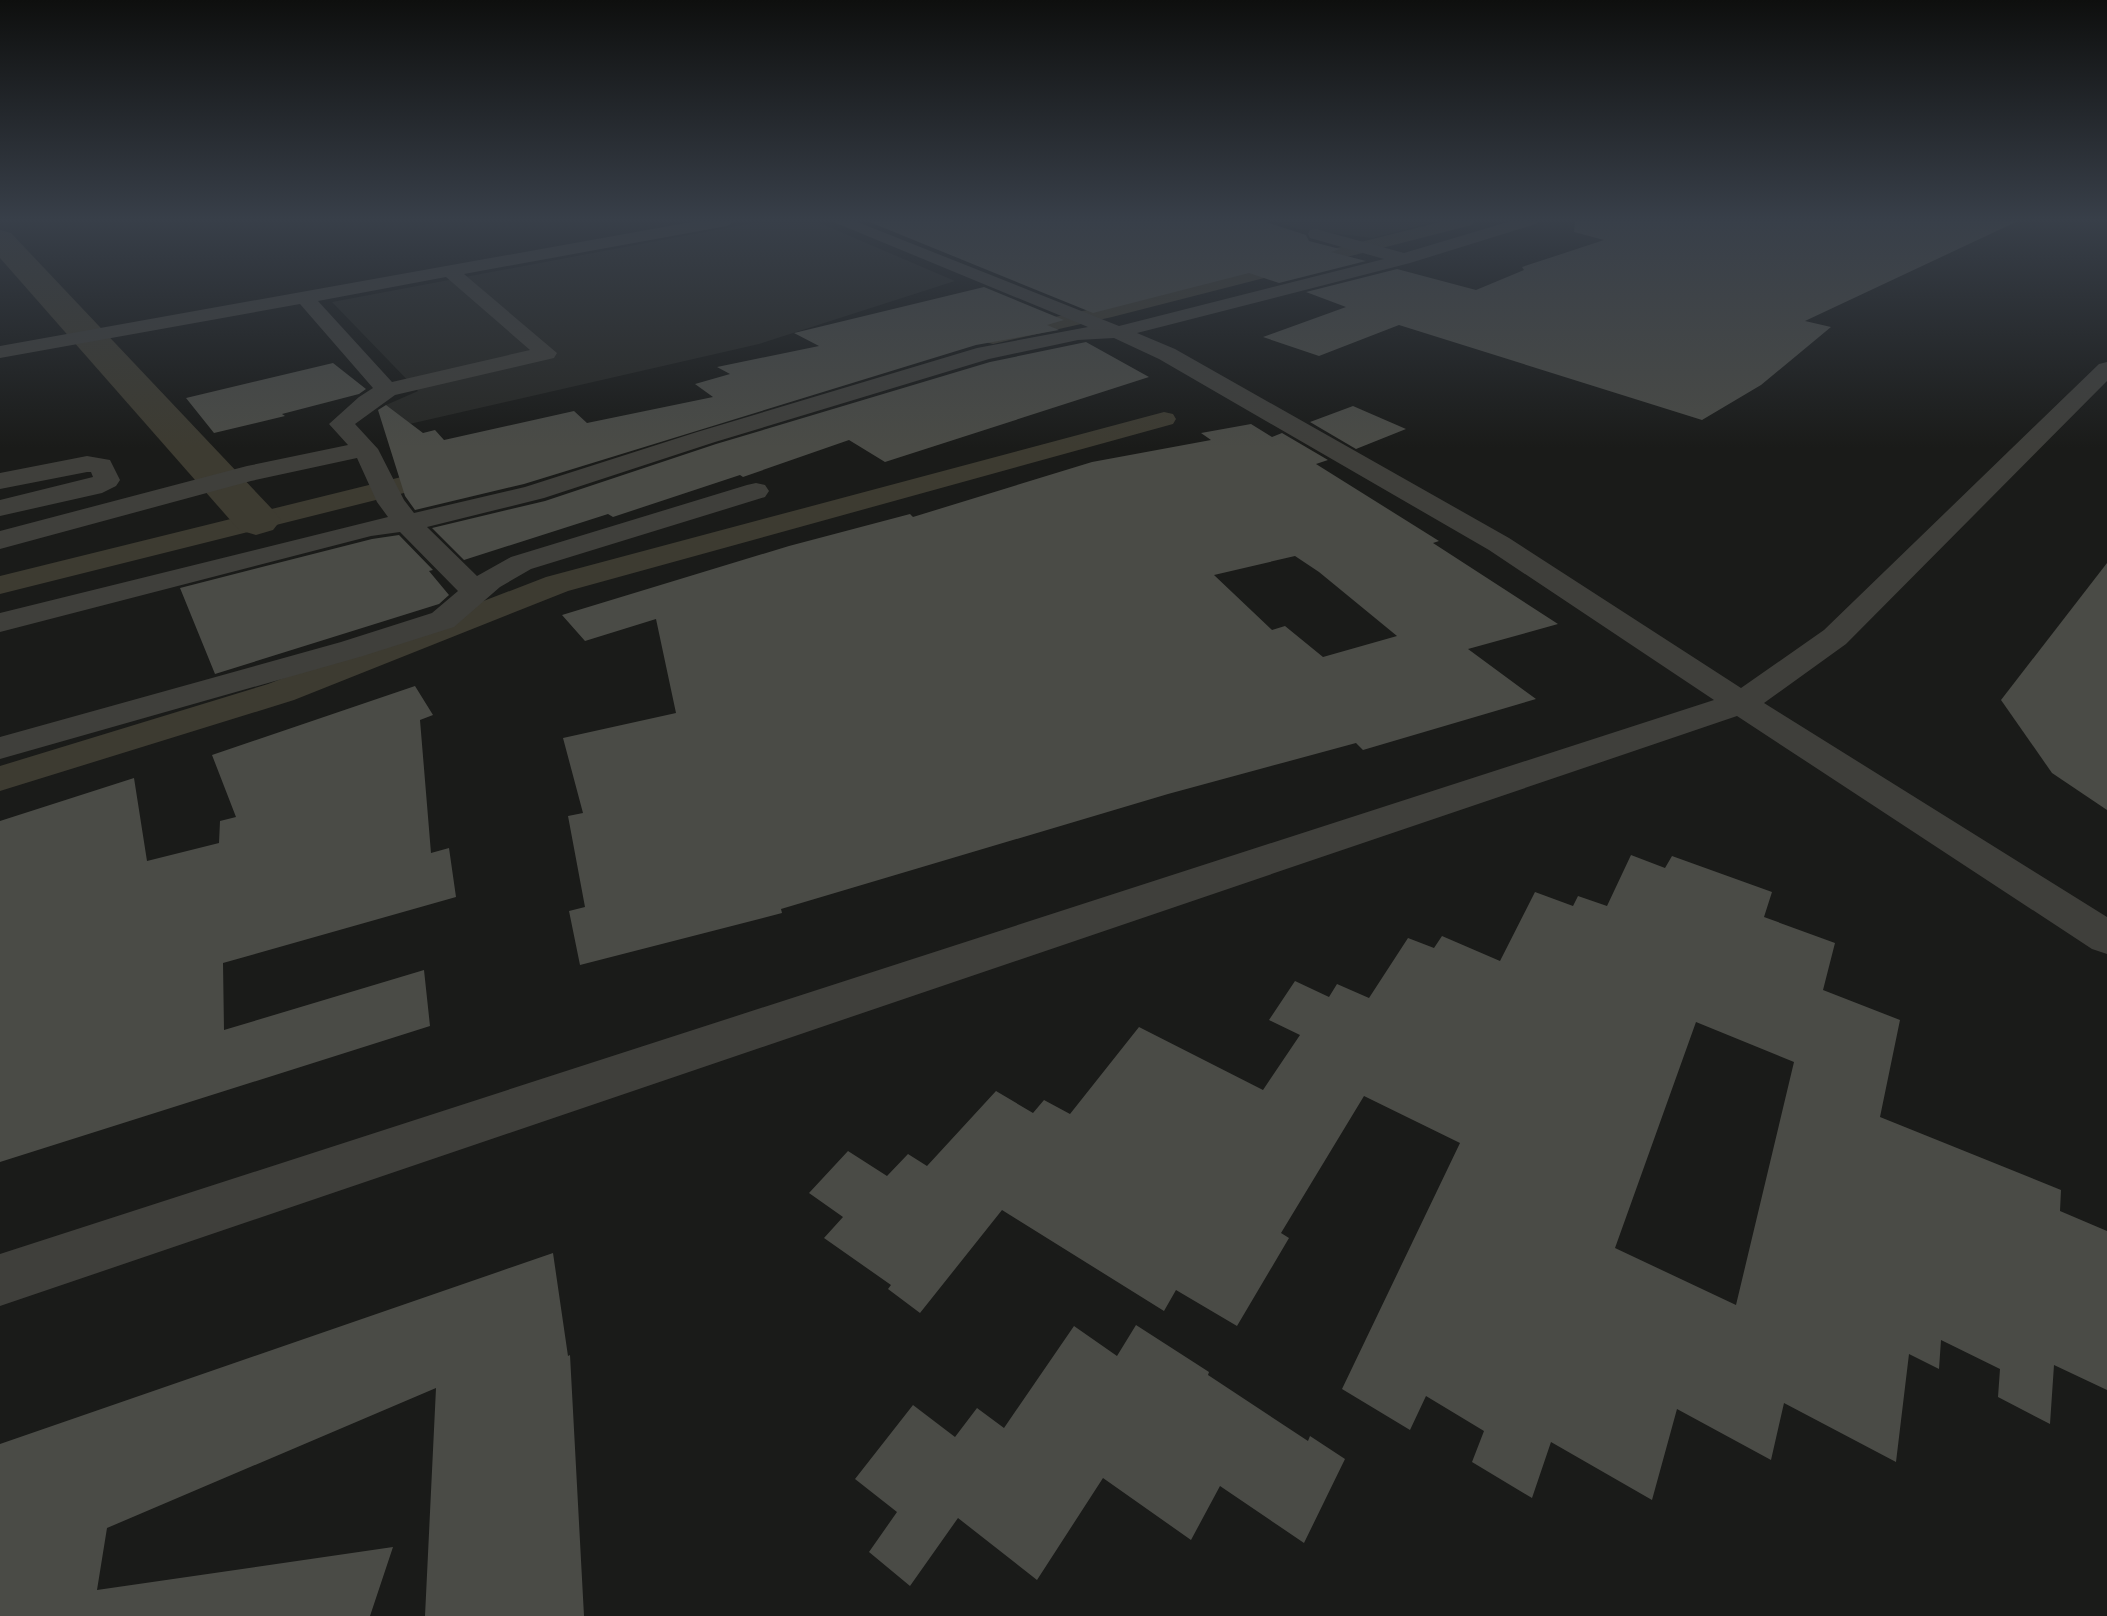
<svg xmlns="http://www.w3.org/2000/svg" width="2107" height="1616" font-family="'Work Sans',sans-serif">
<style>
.built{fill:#272825}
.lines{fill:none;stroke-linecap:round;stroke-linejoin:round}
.canal{fill:#3d3b31;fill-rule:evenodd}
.river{fill:#3d3b31;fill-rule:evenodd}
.building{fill:#4a4b46;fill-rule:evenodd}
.minor{fill:#3f3f3b;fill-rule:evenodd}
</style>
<rect width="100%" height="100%" fill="#1a1b19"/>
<g class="built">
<path d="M 763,221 L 815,221 L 955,281 L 759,344 L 392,428 L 386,405 L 418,391 L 332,302 Z"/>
<path d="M 1275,221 L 1438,221 L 1372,238 L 1298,229 Z"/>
</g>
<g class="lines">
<g class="canal">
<path d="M 1444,221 L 1474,221 L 1472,225 L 1112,317 L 993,344 L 985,342 L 982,337 L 985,332 L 1111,305 Z"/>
<path d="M 1164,412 L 1173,414 L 1176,419 L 1173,424 L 568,591 L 294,700 L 0,791 L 0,766 L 268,684 L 546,577 Z"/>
<path d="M 454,464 L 464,466 L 468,472 L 464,478 L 0,594 L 0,576 Z"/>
</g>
<path class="river" d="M 0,230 L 11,233 L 273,510 L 281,520 L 273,530 L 256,535 L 239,530 L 0,258 Z"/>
</g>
<g class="building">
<path d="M 867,221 L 1263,221 L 1306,235 L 1309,241 L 1340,249 L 1331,252 L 1366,261 L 1279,283 L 1249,273 L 1093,313 Z"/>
<path d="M 1575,221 L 2018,221 L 1805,321 L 1831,327 L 1761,385 L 1702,420 L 1399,325 L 1319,356 L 1263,337 L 1346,307 L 1306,292 L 1397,269 L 1476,290 L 1524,270 L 1522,267 L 1604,240 L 1574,232 Z"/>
<path d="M 984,287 L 1064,320 L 1047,325 L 1059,330 L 976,345 L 524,484 L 415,510 L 405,496 L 378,410 L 386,405 L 423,433 L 435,430 L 444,440 L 574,411 L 587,423 L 713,397 L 695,384 L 730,374 L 717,367 L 819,346 L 794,333 Z"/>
<path d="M 1086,342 L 1149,377 L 885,462 L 849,440 L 743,477 L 740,475 L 613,517 L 608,514 L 464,560 L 432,528 L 545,501 L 716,444 L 990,362 Z"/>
<path d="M 333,363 L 366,389 L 359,394 L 282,414 L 285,416 L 214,433 L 186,398 Z"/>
<path d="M 1353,406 L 1406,429 L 1356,449 L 1310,422 Z"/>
<path d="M 1251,424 L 1272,437 L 1282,433 L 1328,460 L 1316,464 L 1439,541 L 1433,543 L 1558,624 L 1468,649 L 1536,699 L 1363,750 L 1356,743 L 1168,794 L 781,909 L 782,913 L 580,965 L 569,911 L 585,907 L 568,816 L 583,813 L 563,738 L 676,713 L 656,619 L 585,641 L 562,615 L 789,546 L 910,514 L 913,517 L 1092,462 L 1211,440 L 1201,433 ZM 1295,556 L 1319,572 L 1397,636 L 1323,657 L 1285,626 L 1272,630 L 1214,575 Z"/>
<path d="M 399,535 L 433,570 L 429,571 L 449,595 L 439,604 L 215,674 L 180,588 L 372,539 Z"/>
<path d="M 2107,563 L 2107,810 L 2052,773 L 2001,700 Z"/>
<path d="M 415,686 L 433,715 L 420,720 L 431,853 L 449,848 L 456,897 L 223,963 L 224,1030 L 424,970 L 430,1026 L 0,1162 L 0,821 L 134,778 L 147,861 L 219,843 L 220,821 L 236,817 L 212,755 Z"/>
<path d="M 1631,855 L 1665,868 L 1672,856 L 1772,892 L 1764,917 L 1835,943 L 1823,990 L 1900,1020 L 1880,1117 L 2061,1190 L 2060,1211 L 2107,1231 L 2107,1390 L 2054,1365 L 2050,1424 L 1998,1397 L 2000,1369 L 1941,1340 L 1939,1369 L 1909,1354 L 1896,1462 L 1784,1403 L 1771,1460 L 1677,1409 L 1652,1500 L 1551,1442 L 1532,1498 L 1472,1462 L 1484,1431 L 1426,1396 L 1410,1430 L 1342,1389 L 1460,1143 L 1364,1096 L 1281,1233 L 1289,1238 L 1237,1326 L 1176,1290 L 1164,1311 L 1002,1210 L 920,1313 L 888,1289 L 891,1285 L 824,1238 L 843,1217 L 809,1193 L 848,1151 L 887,1176 L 908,1154 L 927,1166 L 996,1091 L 1033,1113 L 1044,1100 L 1070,1114 L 1139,1027 L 1263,1090 L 1300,1035 L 1269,1020 L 1295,981 L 1329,997 L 1337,984 L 1369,998 L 1408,938 L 1434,948 L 1442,936 L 1500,961 L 1535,892 L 1573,906 L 1578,896 L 1607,906 ZM 1696,1022 L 1794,1062 L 1736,1305 L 1615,1248 Z"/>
<path d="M 553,1253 L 568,1356 L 570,1355 L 584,1616 L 425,1616 L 436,1388 L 107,1528 L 97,1590 L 393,1547 L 370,1616 L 0,1616 L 0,1444 Z"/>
<path d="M 1136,1325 L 1209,1372 L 1208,1375 L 1308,1441 L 1310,1436 L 1345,1459 L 1304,1543 L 1220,1486 L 1191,1540 L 1103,1478 L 1037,1580 L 958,1518 L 910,1586 L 869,1552 L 897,1512 L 855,1479 L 913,1405 L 955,1437 L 977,1408 L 1004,1428 L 1074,1326 L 1117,1356 Z"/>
</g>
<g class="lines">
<g class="minor">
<path d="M 697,221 L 735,221 L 727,226 L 464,274 L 557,353 L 554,358 L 395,395 L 355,424 L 378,449 L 404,500 L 414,513 L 525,487 L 697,432 L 977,348 L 1088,327 L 831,221 L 855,221 L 1119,326 L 1384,259 L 1310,238 L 1308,234 L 1310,230 L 1316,229 L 1404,253 L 1511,221 L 1538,221 L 1536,224 L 1410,263 L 1137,333 L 1175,349 L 1509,538 L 1741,688 L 1824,630 L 2099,364 L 2107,362 L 2107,381 L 1846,644 L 1764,703 L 2107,917 L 2107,954 L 2092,949 L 1737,716 L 0,1306 L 0,1254 L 1714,700 L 1489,550 L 1159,359 L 1114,338 L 1078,340 L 989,359 L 715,442 L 544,498 L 427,527 L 477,576 L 511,557 L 747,485 L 756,483 L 765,485 L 769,491 L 765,497 L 531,569 L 500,587 L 454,627 L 363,656 L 0,759 L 0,737 L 341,642 L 432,613 L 458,591 L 400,532 L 371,536 L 0,632 L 0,613 L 388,517 L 377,502 L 357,458 L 251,481 L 0,549 L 0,531 L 247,466 L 348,445 L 329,424 L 359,397 L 373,388 L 300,304 L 0,358 L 0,346 ZM 446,277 L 530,350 L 392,382 L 318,301 Z"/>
<path d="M 87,456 L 110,460 L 120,480 L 116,486 L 102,493 L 0,516 L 0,500 L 93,477 L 91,472 L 87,472 L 0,489 L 0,473 Z"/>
</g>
</g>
<linearGradient id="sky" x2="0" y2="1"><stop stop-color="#0e0f0e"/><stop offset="0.49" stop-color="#383f49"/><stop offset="1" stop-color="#383f49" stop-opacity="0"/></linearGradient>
<rect width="2107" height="448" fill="url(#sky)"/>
</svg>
